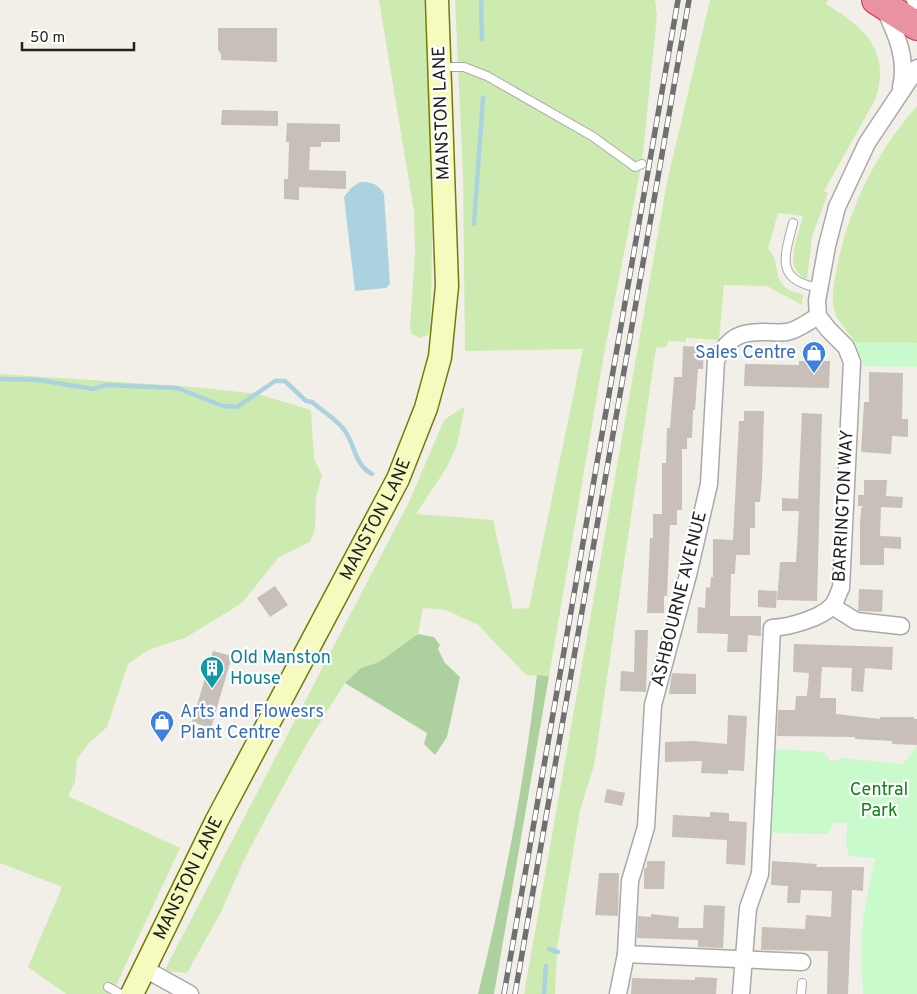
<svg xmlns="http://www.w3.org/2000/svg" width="917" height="994" font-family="Overpass,sans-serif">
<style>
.grass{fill:#cdebb0}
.forest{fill:#add19e}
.park{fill:#c8facc}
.water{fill:#aad3df}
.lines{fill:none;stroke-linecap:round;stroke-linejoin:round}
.stream{stroke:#aad3df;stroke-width:4.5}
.building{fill:#c7bfb8}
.lane-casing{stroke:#a9a9a9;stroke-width:10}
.street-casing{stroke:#a9a9a9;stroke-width:19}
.secondary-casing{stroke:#707d05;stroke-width:25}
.highway-casing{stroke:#dc2a67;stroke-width:30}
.lane{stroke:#fff;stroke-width:8}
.street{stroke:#fff;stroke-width:16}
.secondary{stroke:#f7fabf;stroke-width:22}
.highway{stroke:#e892a2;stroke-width:28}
.rail-casing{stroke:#707070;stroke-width:5.5}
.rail{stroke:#fff;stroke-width:4;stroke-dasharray:11;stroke-linecap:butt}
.labels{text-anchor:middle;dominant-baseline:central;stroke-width:4.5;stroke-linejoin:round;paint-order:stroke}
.street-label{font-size:18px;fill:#222;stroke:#fff}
.shop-label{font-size:18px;fill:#366cbe;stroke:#fff;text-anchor:end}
.culture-label{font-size:18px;fill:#0d838f;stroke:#fff;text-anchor:start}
.park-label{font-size:18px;fill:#0c8416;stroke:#fff}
</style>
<rect width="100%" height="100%" fill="#f2efe9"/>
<g class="grass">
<path d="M 379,0 L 424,0 C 429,110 435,219 430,330 L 428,335 L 420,338 L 411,333 L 410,328 L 415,252 L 414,212 Z"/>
<path d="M 455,0 L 655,0 L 657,16 L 642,162 L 605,349 L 549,676 L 526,675 L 478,625 L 446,610 L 423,608 L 418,634 L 379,662 L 361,668 L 345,683 L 309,740 L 268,814 L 244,860 L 221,912 L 187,973 L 164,971 L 409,502 L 444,420 L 465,406 L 457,445 L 447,467 L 416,514 L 493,520 L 513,609 L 529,608 L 583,349 L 465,351 L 463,175 Z"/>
<path d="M 710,0 L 828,0 L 826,4 C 864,27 892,51 875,100 L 824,191 L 828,193 L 812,237 L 807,279 C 781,270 799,235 803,216 L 778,213 L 768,249 C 784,263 767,289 803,294 L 802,305 L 767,286 L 724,285 L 719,340 L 686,338 L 686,342 L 668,341 L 667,347 L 656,348 L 594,766 L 580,810 L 557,949 L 555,994 L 524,994 L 667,182 Z"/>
<path d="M 917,106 L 917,343 L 855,342 C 849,332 837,322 834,310 C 831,299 834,284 836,272 C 847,211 876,152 917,106 Z"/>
<path d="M 0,374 L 195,387 L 258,394 L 311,410 L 314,458 L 322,476 L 316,497 L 315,529 L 310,542 L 279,557 L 242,603 L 185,638 L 148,650 L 128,664 L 107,727 L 88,744 L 77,759 L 75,782 L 68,796 L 180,848 L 112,994 L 66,994 L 28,967 L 62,887 L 0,863 Z"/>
</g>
<g class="forest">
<path d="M 418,634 L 434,637 L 440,645 L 438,649 L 445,663 L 460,677 L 447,737 L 435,755 L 424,744 L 427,733 L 345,683 L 361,668 L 379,662 Z"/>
<path d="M 537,675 L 549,676 L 494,994 L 478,994 C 504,889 524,783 537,675 Z"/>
</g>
<g class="park">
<path d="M 855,342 L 917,343 L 917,367 L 864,366 Z"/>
<path d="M 917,746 L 917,994 L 863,994 L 861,949 L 863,919 L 875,858 L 849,856 L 846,843 L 847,823 L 833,823 L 828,834 L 772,833 L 775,749 L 824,752 L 831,762 L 842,758 L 903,764 Z"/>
</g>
<path class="water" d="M 360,182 C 372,182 378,184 384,194 L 390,284 L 386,288 L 355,291 L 344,197 L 351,188 Z"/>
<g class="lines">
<g class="stream">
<path d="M 481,0 L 482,39"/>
<path d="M 474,224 L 483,98"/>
<path d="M 0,379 L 39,380 L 93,389 L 106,385 L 177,388 L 223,406 L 237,407 L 275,381 L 285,381 L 306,401 L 312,402 C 322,411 338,420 345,431 C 356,447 354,464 372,474"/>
<path d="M 549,949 L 558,952"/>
<path d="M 544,994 L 546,966"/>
</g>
</g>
<g class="building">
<path d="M 218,28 L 277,28 L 277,62 L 221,60 L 221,54 L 218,50 Z"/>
<path d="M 222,110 L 278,111 L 278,126 L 221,125 Z"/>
<path d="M 287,123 L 340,124 L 340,142 L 321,142 L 321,147 L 310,147 L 309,170 L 346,171 L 346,189 L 299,187 L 299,200 L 284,199 L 284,179 L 288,179 L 289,142 L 286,142 Z"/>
<path d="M 683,346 L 704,347 L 703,369 L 698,369 L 695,410 L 693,410 L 692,438 L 687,438 L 687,449 L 682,449 L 682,510 L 677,510 L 677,525 L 670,525 L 667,596 L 664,596 L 664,613 L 647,613 L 650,538 L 653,538 L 653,514 L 662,514 L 662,463 L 666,463 L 667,428 L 670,428 L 674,377 L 682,377 Z"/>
<path d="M 799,361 L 830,361 L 829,388 L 744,386 L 745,364 L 799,365 Z"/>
<path d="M 869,372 L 903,373 L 902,419 L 908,419 L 908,437 L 892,436 L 891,454 L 861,452 L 864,402 L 869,402 Z"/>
<path d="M 744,411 L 764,411 L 762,478 L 760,502 L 755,502 L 755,528 L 750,528 L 750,555 L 736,555 L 735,574 L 731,574 L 730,616 L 761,616 L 761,636 L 748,635 L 747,652 L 727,652 L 728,634 L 697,633 L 698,607 L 705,608 L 706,587 L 710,588 L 711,577 L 713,577 L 713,539 L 733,540 L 739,421 L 744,421 Z"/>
<path d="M 802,413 L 822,414 L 817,601 L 777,600 L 780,562 L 796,562 L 799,511 L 782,511 L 782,498 L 798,499 Z"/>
<path d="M 864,480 L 887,480 L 886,496 L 903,497 L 902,508 L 881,507 L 880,536 L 901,537 L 901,549 L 884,548 L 884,565 L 860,565 L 860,522 L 861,509 L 863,506 L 858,506 L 858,495 L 864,495 Z"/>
<path d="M 275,586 L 288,605 L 270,617 L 257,598 Z"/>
<path d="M 859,589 L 883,590 L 882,612 L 858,611 Z"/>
<path d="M 758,590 L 777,591 L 776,608 L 758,607 Z"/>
<path d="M 635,630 L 648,630 L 646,692 L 620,691 L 621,671 L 634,672 Z"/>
<path d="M 794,644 L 893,647 L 892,670 L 865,668 L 863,692 L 851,691 L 852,668 L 822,667 L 820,698 L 836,698 L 836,714 L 880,719 L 880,717 L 914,717 L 914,719 L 917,719 L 917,745 L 892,744 L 892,741 L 855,739 L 855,737 L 777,736 L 778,710 L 795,710 L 796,696 L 807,696 L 809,673 L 793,672 Z"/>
<path d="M 213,651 L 232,656 L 211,728 L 192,722 Z"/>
<path d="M 672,673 L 696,674 L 696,694 L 669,694 Z"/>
<path d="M 728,715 L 747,716 L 744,771 L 728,770 L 728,774 L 701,773 L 702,761 L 665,762 L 665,742 L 692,741 L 727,744 Z"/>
<path d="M 607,789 L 625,793 L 622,806 L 604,802 Z"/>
<path d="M 710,812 L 729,813 L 729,821 L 747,822 L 745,865 L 726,864 L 727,840 L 672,837 L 673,815 L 710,817 Z"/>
<path d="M 647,861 L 665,861 L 664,889 L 644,889 L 644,869 L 647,867 Z"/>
<path d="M 772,861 L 817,864 L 816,867 L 864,867 L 863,891 L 852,890 L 848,994 L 827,994 L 828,951 L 761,950 L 762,927 L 805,929 L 806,915 L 831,917 L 832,891 L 801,890 L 800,903 L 787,903 L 788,886 L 771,885 Z"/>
<path d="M 599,873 L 619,873 L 618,916 L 595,915 Z"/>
<path d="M 704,905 L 725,906 L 723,948 L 698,947 L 698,940 L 637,938 L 638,916 L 651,917 L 651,914 L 679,917 L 678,928 L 703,928 Z"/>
<path d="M 695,977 L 717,978 L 716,994 L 631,994 L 632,978 L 695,980 Z"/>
</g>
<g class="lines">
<g class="lane-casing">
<g id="lane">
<path d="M 442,67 L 464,67 L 487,76 L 592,136 L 635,167 L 642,164"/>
<path d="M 793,223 C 784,258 775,281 820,288"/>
<path d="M 108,987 L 121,994"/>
<path d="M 801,994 L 802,983"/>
</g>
</g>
<g class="street-casing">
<g id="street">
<path d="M 915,0 L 917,1"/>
<path d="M 884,8 C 896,33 908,59 901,87"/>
<path d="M 832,606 L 856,621 L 901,626"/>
<path d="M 626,954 L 802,962"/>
<path d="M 145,969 L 190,994"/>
<path d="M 618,994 L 626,954 L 630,881 L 646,827 L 653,705 L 688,575 L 709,484 L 716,360 C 729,337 740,331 767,332 C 773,332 780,333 787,332 C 798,330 808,322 818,316"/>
<path d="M 741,994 L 748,908 L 760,874 L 772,628 C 788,627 820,619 832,606 C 836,602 838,593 841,588 L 852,362 L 846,347 L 828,329 L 818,316 L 817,301 L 827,246 L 837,207 L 867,143 L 917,68"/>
</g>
</g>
<g class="secondary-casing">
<g id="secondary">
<path id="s1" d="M 132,994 L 216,822 L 398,479 L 426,408 L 440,357 L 447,286 L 437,0"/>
</g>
</g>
<g class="highway-casing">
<path id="highway" d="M 876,0 L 917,26"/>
</g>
<use href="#lane" class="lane"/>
<use href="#street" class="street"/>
<use href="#secondary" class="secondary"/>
<use href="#highway" class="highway"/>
<g class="rail-casing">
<g id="rail">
<path d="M 504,994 L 678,0"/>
<path d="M 515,994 L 689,0"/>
</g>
</g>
<use href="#rail" class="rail"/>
</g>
<defs>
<g id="shop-pin" transform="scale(1.25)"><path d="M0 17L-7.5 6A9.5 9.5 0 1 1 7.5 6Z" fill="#3f7fe0" stroke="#fff"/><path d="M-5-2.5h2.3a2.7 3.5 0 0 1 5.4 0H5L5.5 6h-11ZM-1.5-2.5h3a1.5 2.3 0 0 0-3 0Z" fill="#fff"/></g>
<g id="building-pin" transform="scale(1.25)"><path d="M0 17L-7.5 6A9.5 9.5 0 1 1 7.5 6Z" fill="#0f9aa8" stroke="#fff"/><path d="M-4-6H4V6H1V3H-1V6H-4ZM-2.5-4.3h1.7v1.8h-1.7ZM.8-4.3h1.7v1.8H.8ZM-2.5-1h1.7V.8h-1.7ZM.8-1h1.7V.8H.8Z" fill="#fff"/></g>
</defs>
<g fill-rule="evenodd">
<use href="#shop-pin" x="814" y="353"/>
<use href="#building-pin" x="212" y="668"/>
<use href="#shop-pin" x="162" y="722"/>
</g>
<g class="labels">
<g class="street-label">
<text transform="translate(442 113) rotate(-92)">MANSTON LANE</text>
<text transform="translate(844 506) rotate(-87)">BARRINGTON WAY</text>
<text stroke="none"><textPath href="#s1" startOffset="534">MANSTON LANE</textPath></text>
<text transform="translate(680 599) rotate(-76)">ASHBOURNE AVENUE</text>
<text stroke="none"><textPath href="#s1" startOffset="129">MANSTON LANE</textPath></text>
</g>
<g class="shop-label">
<text x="796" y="353">Sales Centre</text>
<text x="180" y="712" text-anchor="start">Arts and Flowesrs<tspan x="180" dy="21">Plant Centre</tspan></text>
</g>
<g class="culture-label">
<text x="230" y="658">Old Manston<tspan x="230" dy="21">House</tspan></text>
</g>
<g class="park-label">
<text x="879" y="790">Central<tspan x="879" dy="21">Park</tspan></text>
</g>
</g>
<path d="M22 42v8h112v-8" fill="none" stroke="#222222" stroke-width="2.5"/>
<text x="30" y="42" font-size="15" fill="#222222" stroke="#ffffff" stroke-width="4" paint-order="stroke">50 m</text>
</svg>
